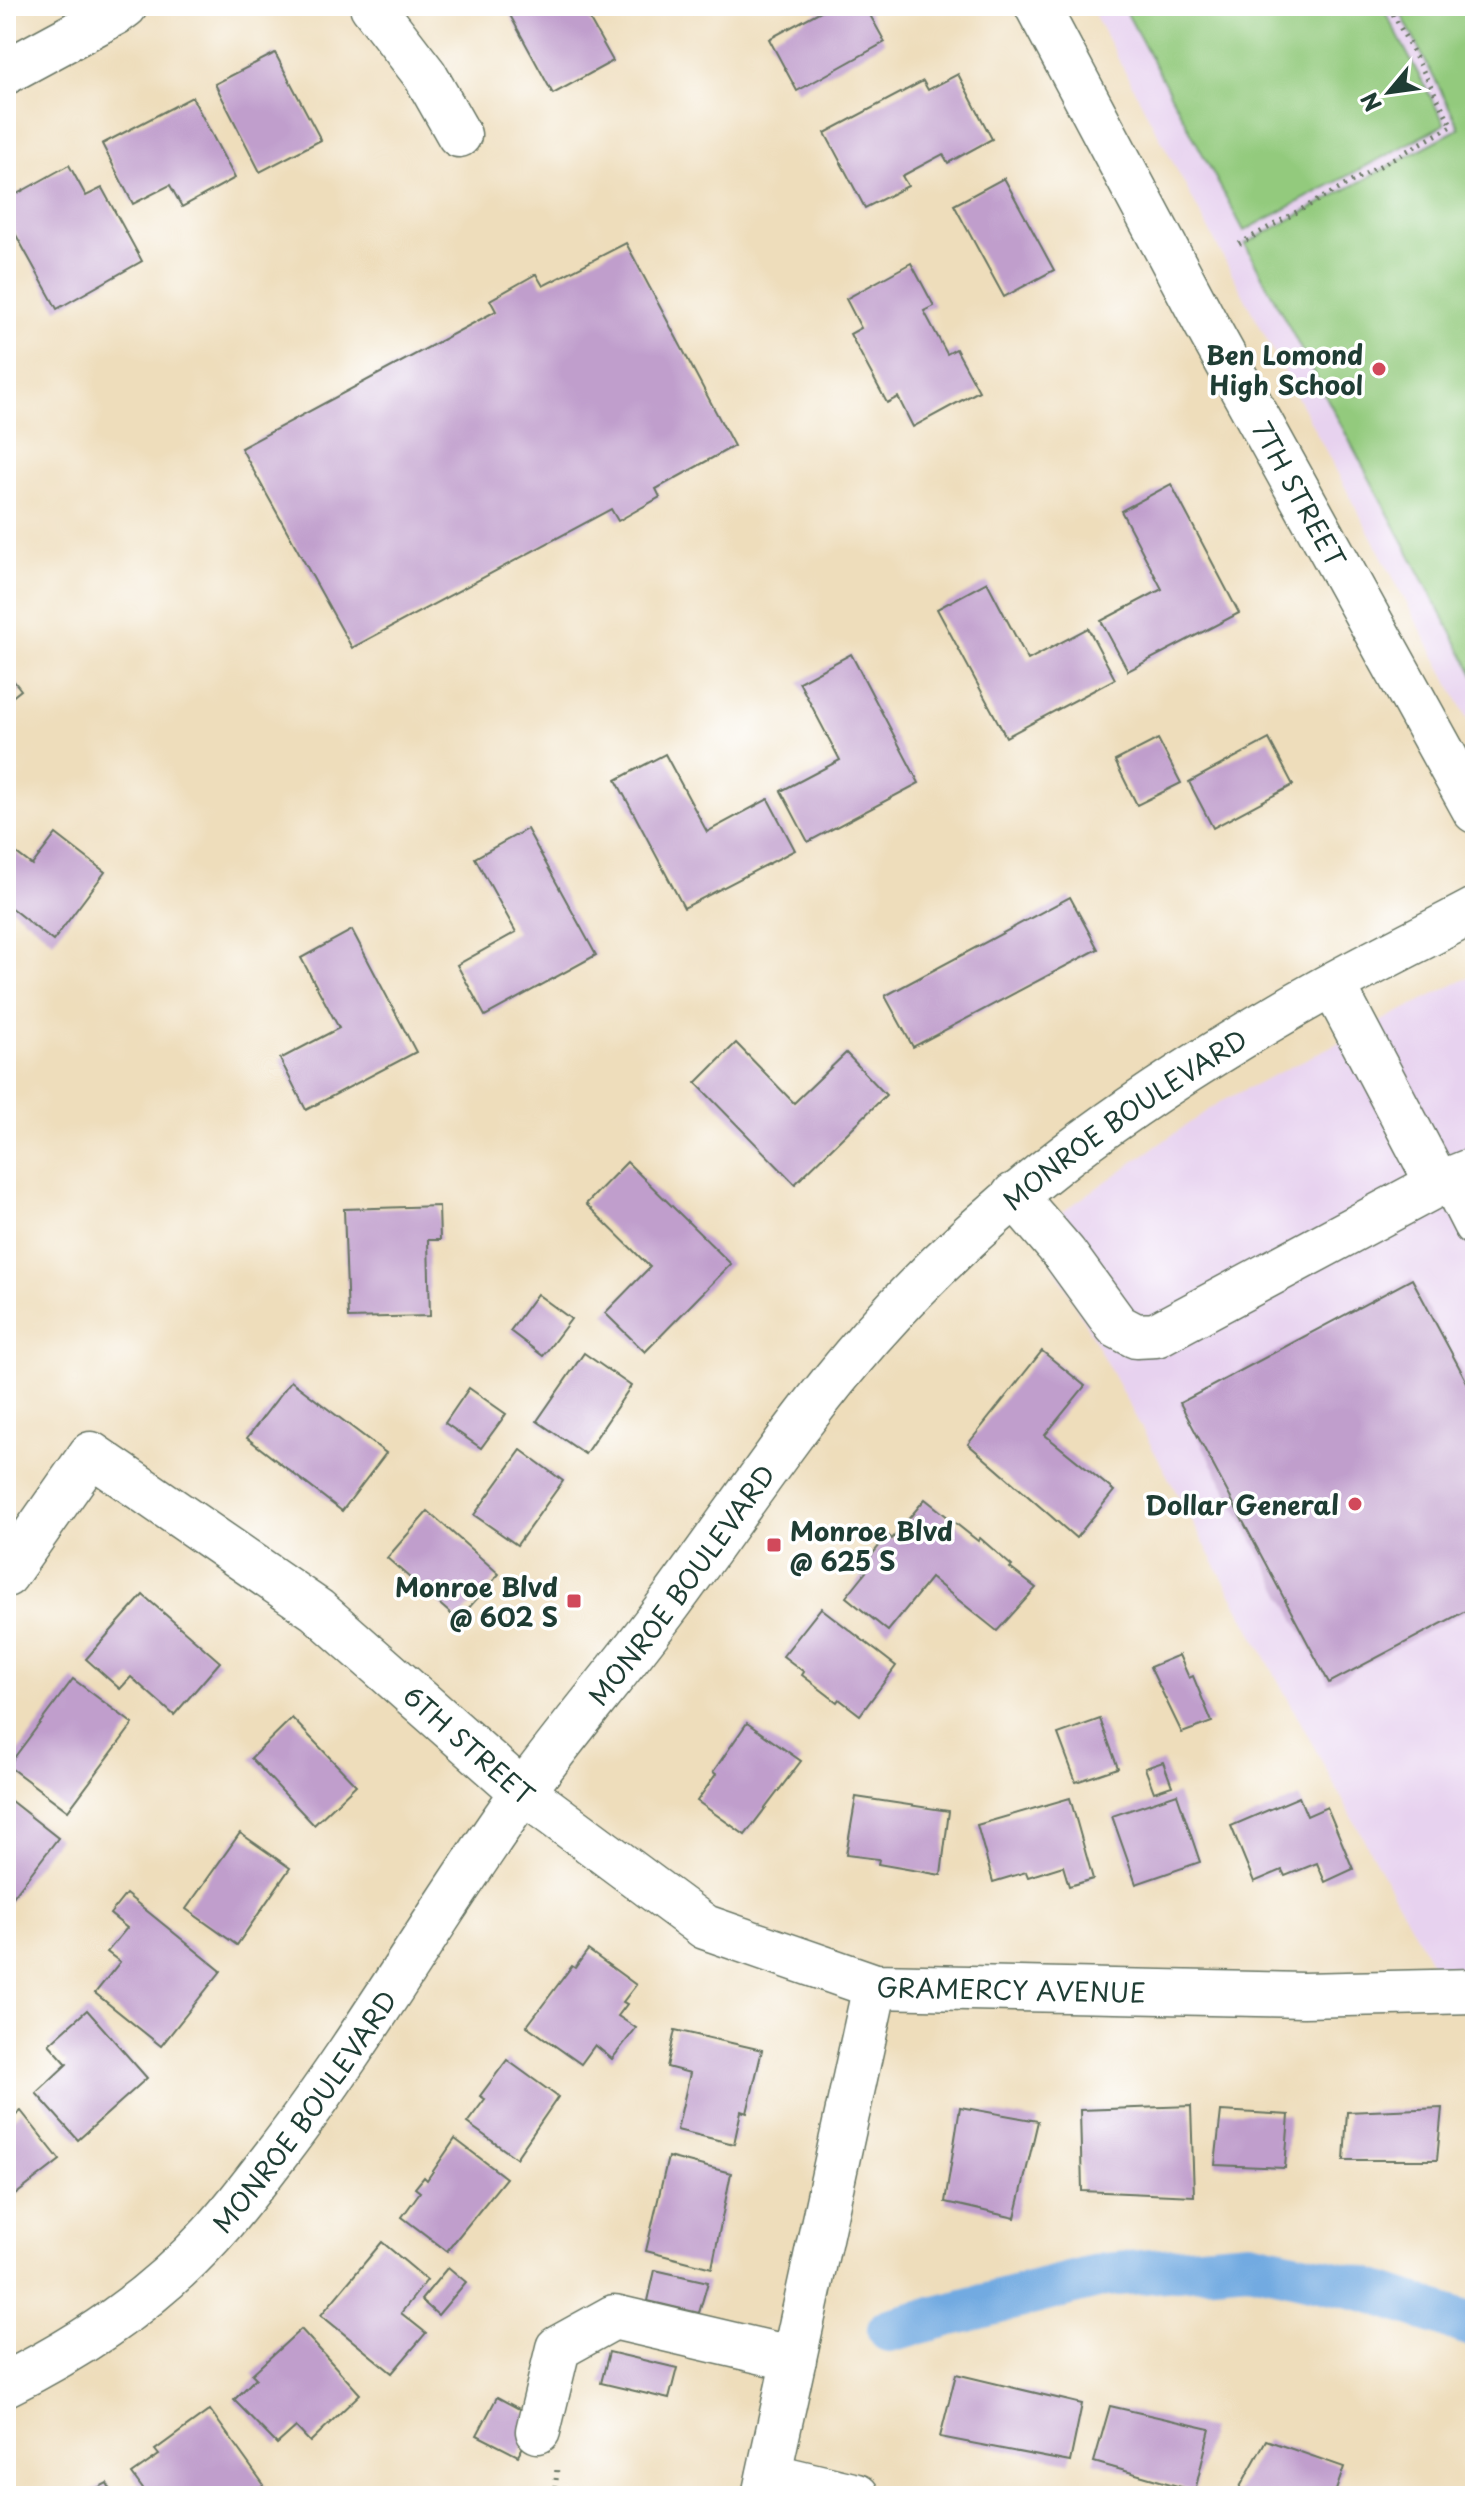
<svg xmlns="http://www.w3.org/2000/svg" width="1481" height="2502" font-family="'Playpen Sans',sans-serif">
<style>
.built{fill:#e7d2ef}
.green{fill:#93ca7d;stroke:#598458;stroke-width:2}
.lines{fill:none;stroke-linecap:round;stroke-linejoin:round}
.canal{stroke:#72aae1;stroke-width:44}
.building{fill:#c09ecc}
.minor-casing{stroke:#677563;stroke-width:47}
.major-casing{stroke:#677563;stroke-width:47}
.path{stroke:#677563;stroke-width:5;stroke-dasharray:2 6;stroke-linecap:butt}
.minor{stroke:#fff;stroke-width:44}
.major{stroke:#fff;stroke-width:44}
.poi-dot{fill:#d1495b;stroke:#fff;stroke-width:3}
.labels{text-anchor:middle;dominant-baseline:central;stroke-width:7;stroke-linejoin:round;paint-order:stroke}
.poi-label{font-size:26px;font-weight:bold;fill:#1f3d34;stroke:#fff;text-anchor:end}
.street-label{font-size:26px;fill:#1f3d34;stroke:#fff}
</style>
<rect width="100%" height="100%" fill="#fff"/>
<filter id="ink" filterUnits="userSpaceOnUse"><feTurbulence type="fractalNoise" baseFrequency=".0125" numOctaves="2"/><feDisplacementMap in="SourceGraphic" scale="16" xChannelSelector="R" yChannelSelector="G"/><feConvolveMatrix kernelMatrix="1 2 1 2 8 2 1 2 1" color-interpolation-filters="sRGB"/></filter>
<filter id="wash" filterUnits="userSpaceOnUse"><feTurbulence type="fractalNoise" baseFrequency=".006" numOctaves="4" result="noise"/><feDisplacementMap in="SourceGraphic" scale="32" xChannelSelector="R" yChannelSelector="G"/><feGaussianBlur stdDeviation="1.8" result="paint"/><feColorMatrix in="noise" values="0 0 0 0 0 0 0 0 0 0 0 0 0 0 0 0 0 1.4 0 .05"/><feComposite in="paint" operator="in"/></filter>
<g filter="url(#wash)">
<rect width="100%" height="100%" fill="#edb"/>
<g class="built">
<path d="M 1090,6 L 1475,6 L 1475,732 Z"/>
<path d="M 1475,974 L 1475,1970 L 1439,1978 L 1035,1231 L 1218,1103 Z"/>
</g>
<g class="green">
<path d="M 1123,6 L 1382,6 L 1445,124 L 1244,231 Z"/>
<path d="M 1397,6 L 1475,6 L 1475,677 L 1245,244 L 1460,128 Z"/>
</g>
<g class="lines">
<path class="canal" d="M 889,2330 L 1105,2275 L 1249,2263 L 1368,2290 L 1475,2326"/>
</g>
<g id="blocks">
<g class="building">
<path d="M 505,6 L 582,6 L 613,61 L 553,94 Z"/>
<path d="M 830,6 L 865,6 L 885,42 L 797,91 L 769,39 Z"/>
<path d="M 275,53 L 321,140 L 260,172 L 215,84 Z"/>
<path d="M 958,74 L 992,139 L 948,163 L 943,154 L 902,176 L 908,186 L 865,208 L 825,133 L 923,81 L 928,90 Z"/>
<path d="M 192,97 L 235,178 L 182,207 L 170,185 L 133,204 L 102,144 Z"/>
<path d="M 69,165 L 86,196 L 102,188 L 142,261 L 57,309 L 6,217 L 6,200 Z"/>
<path d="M 1004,178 L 1054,270 L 1004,297 L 954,205 Z"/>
<path d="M 626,243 L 734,446 L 656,489 L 660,497 L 618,521 L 611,509 L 352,648 L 241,448 L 496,311 L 490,300 L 536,274 L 543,286 Z"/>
<path d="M 911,263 L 934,306 L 924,311 L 947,354 L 956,349 L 979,391 L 913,427 L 898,397 L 887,403 L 850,334 L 861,328 L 846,299 Z"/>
<path d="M 1171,484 L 1239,613 L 1128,671 L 1101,621 L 1162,589 L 1121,511 Z"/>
<path d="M 987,582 L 1028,660 L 1088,628 L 1115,679 L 1006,737 L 937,609 Z"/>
<path d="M 851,654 L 919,783 L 808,842 L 781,791 L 840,760 L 799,682 Z"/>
<path d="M 6,671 L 21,690 L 6,702 Z"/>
<path d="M 1158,739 L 1181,783 L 1137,805 L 1115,761 Z"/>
<path d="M 1269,739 L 1293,785 L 1213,828 L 1189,782 Z"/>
<path d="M 665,754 L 707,832 L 768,799 L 795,850 L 684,908 L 616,780 Z"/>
<path d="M 527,829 L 596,955 L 485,1016 L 457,965 L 516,932 L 475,858 Z"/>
<path d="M 56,834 L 105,872 L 53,941 L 6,904 L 6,863 L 15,852 L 32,865 Z"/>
<path d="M 1070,897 L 1098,949 L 913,1047 L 885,996 Z"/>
<path d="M 352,930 L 416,1052 L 306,1110 L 280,1059 L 339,1028 L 301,958 Z"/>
<path d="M 736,1043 L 794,1103 L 846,1053 L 886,1095 L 795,1184 L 696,1083 Z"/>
<path d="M 627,1162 L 731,1264 L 645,1352 L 605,1313 L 650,1267 L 586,1204 Z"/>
<path d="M 439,1206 L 440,1240 L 428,1240 L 430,1316 L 348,1318 L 344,1209 Z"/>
<path d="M 1412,1279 L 1475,1397 L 1475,1606 L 1329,1683 L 1180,1403 Z"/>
<path d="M 537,1294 L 571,1319 L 543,1356 L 510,1331 Z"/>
<path d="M 1042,1351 L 1085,1386 L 1045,1435 L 1114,1491 L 1076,1538 L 968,1444 Z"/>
<path d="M 584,1353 L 631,1386 L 585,1454 L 537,1421 Z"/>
<path d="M 291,1381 L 386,1453 L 342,1511 L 247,1438 Z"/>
<path d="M 469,1388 L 506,1414 L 481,1448 L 445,1423 Z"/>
<path d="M 521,1450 L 563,1481 L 517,1545 L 474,1515 Z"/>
<path d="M 925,1499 L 978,1541 L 980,1538 L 1012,1566 L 1010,1568 L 1036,1588 L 997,1631 L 931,1578 L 888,1631 L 846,1597 L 866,1572 L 861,1568 L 888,1535 L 892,1539 Z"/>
<path d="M 428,1511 L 499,1574 L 458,1620 L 387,1558 Z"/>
<path d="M 143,1595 L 220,1662 L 174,1715 L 131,1677 L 120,1689 L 86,1659 Z"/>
<path d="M 821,1608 L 896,1666 L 860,1715 L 839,1699 L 837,1702 L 802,1675 L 804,1672 L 783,1656 Z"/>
<path d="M 1179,1655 L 1189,1678 L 1193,1676 L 1212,1722 L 1182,1733 L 1150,1667 Z"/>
<path d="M 73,1679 L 133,1724 L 68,1811 L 8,1766 Z"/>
<path d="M 292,1718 L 356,1785 L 314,1825 L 251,1758 Z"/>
<path d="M 1100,1719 L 1118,1768 L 1076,1782 L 1058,1734 Z"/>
<path d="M 747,1723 L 801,1761 L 745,1835 L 697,1801 L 716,1774 L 713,1772 Z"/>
<path d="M 1163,1762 L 1172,1786 L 1154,1792 L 1145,1768 Z"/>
<path d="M 1177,1794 L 1200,1862 L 1136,1884 L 1112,1816 Z"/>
<path d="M 6,1797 L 58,1838 L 6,1906 Z"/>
<path d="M 856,1797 L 949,1811 L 941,1875 L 878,1864 L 879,1859 L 846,1855 Z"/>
<path d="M 1299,1797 L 1307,1816 L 1327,1807 L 1353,1869 L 1325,1882 L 1317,1863 L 1285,1876 L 1282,1870 L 1254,1882 L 1231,1826 Z"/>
<path d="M 1070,1798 L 1093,1879 L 1069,1886 L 1063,1866 L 1028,1877 L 1026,1872 L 993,1882 L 977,1825 Z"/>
<path d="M 240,1833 L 290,1868 L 237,1945 L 186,1909 Z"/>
<path d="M 126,1894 L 221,1971 L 161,2046 L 95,1993 L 120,1962 L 107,1952 L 127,1928 L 110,1914 Z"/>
<path d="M 588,1950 L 636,1985 L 623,2002 L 627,2004 L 618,2016 L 636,2028 L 612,2059 L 595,2045 L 581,2064 L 527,2026 L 572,1966 L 575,1968 Z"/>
<path d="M 87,2010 L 147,2078 L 78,2140 L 36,2093 L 67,2064 L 49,2044 Z"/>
<path d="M 675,2030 L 762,2050 L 747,2113 L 741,2111 L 734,2144 L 677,2130 L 690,2073 L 667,2067 Z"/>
<path d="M 507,2060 L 558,2097 L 516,2158 L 467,2123 L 485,2099 L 480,2096 Z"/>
<path d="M 1191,2106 L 1194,2196 L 1082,2191 L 1080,2110 Z"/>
<path d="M 960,2107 L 1038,2121 L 1015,2218 L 945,2202 Z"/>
<path d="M 1442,2108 L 1437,2160 L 1344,2160 L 1347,2112 Z"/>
<path d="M 21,2111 L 60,2160 L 6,2202 L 6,2124 Z"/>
<path d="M 1221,2111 L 1289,2115 L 1285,2168 L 1215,2165 Z"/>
<path d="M 455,2139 L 506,2178 L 447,2251 L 402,2217 L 420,2192 L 415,2188 L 424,2177 L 427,2180 Z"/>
<path d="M 668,2157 L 731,2173 L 712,2268 L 646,2251 Z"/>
<path d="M 382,2242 L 427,2280 L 401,2313 L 426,2333 L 392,2373 L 321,2315 Z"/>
<path d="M 448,2267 L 466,2282 L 438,2315 L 421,2300 Z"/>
<path d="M 655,2270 L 708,2282 L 699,2313 L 648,2301 Z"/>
<path d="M 301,2329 L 360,2394 L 310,2442 L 296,2427 L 277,2444 L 234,2400 L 256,2378 L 252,2374 Z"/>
<path d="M 609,2352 L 677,2368 L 669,2399 L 601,2383 Z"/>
<path d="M 956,2374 L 1082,2404 L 1070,2462 L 940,2437 Z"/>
<path d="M 497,2397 L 538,2419 L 518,2456 L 477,2435 Z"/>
<path d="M 1110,2406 L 1210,2429 L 1195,2491 L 1094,2462 Z"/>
<path d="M 210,2410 L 264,2485 L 249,2496 L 148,2496 L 132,2474 L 159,2455 L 155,2450 Z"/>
<path d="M 1266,2440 L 1344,2467 L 1334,2496 L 1235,2496 Z"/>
<path d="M 107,2483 L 114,2496 L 82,2496 Z"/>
</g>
</g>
</g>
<g filter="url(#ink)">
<use href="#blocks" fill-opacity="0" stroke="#677563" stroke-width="2"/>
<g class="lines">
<g class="minor-casing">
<g id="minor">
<path d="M 372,6 L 425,75 L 459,135"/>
<path id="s1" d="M 1037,6 L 1205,322 L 1475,811"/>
<path d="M 6,72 L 117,12 L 125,6"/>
<path d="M 1333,985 L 1438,1184"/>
<path d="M 1452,1179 L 1475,1224"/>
<path d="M 1014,1195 L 1064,1253 L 1117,1326 L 1136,1336 L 1156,1335 L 1438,1184 L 1475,1169"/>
<path id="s2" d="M 6,1575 L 91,1454 L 317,1610 L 523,1792 L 705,1927 L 875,1986 L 1303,1995 L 1475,1991"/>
<path d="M 538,2431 L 558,2348 L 614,2317 L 794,2359"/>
<path d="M 769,2475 L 857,2496"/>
<path d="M 764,2496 L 875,1986"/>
</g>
</g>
<g class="major-casing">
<g id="major">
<path id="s3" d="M 6,2384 C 81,2347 155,2297 211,2235 C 235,2209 256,2180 278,2152 C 366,2037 438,1910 523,1792 C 569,1729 620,1670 667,1607 C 734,1517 796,1421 871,1336 C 993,1198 1129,1102 1287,1010 C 1348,974 1413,943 1475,910"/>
</g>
</g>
<g class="path">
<path d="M 1239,244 L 1452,126 L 1389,6"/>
<path d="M 555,2496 L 557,2467"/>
</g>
<use href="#minor" class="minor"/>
<use href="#major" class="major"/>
</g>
</g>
<g class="poi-dot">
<circle cx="1379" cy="369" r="8"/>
<circle cx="1355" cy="1504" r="8"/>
<rect x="766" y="1537" width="16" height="16" rx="4"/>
<rect x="566" y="1593" width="16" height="16" rx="4"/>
</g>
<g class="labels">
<g class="poi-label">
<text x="1363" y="354">Ben Lomond<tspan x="1363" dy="30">High School</tspan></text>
<text x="1339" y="1504">Dollar General</text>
<text x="790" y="1530" text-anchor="start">Monroe Blvd<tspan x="790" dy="30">@ 625 S</tspan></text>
<text x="558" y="1586">Monroe Blvd<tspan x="558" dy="30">@ 602 S</tspan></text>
</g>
<g class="street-label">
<text stroke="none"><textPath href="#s1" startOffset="554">7TH STREET</textPath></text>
<text stroke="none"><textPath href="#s3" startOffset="1706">MONROE BOULEVARD</textPath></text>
<text stroke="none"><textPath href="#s3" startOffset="1058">MONROE BOULEVARD</textPath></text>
<text stroke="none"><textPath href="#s2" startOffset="626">6TH STREET</textPath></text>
<text stroke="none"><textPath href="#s2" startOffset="1240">GRAMERCY AVENUE</textPath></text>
<text stroke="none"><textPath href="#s3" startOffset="410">MONROE BOULEVARD</textPath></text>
</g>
</g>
<rect width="1481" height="2502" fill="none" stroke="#fff" stroke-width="32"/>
<g transform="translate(1389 92) rotate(241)" stroke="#ffffff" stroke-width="6" paint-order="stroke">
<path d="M0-6L14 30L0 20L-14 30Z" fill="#1f3d34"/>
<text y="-12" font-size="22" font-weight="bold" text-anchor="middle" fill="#1f3d34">N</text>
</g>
</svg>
